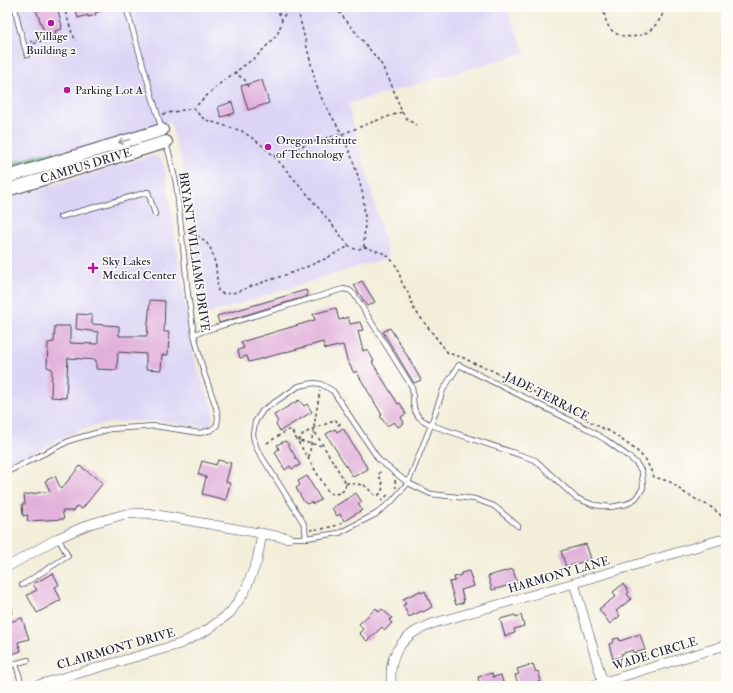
<svg xmlns="http://www.w3.org/2000/svg" width="733" height="693" font-family="'IM FELL Double Pica',serif">
<style>
.built{fill:#ddd5f6}
.green{fill:#74ca8e;stroke:#4b7664}
.building{fill:#e2b1db}
.lines{fill:none;stroke-linecap:round;stroke-linejoin:round}
.lane-casing{stroke:#414153;stroke-width:6}
.street-casing{stroke:#414153;stroke-width:10}
.secondary-casing{stroke:#414153;stroke-width:14}
.path{stroke:#414153;stroke-width:1.5;stroke-dasharray:3 3;stroke-linecap:butt}
.lane{stroke:#fff;stroke-width:4.5}
.street{stroke:#fff;stroke-width:9}
.secondary{stroke:#fff;stroke-width:12}
.oneway{stroke:#9c9ca7}
.poi-dot{fill:#b5179e;stroke:#fdfcf7;stroke-width:1.5}
.labels{text-anchor:middle;dominant-baseline:central;stroke-width:3;stroke-linejoin:round;paint-order:stroke}
.poi-label{font-size:12px;fill:#22223b;stroke:#fdfcf7;text-anchor:start}
.street-label{font-size:12px;fill:#22223b;stroke:#fdfcf7}
</style>
<rect width="100%" height="100%" fill="#fdfcf7"/>
<filter id="ink" filterUnits="userSpaceOnUse"><feTurbulence type="fractalNoise" baseFrequency=".025" numOctaves="2"/><feDisplacementMap in="SourceGraphic" scale="8" xChannelSelector="R" yChannelSelector="G"/><feConvolveMatrix kernelMatrix="1 2 1 2 8 2 1 2 1" color-interpolation-filters="sRGB"/></filter>
<filter id="wash" filterUnits="userSpaceOnUse"><feTurbulence type="fractalNoise" baseFrequency=".012" numOctaves="4" result="noise"/><feDisplacementMap in="SourceGraphic" scale="16" xChannelSelector="R" yChannelSelector="G"/><feGaussianBlur stdDeviation="0.9" result="paint"/><feColorMatrix in="noise" values="0 0 0 0 0 0 0 0 0 0 0 0 0 0 0 0 0 1.4 0 .05"/><feComposite in="paint" operator="in"/></filter>
<g filter="url(#wash)">
<rect width="100%" height="100%" fill="#f3eeda"/>
<g class="built">
<path d="M 7,7 L 507,7 L 525,53 L 348,104 L 389,257 L 204,315 L 185,176 L 170,122 L 7,172 Z"/>
<path d="M 149,156 L 157,156 L 162,161 L 165,169 L 190,338 L 196,364 L 212,407 L 213,416 L 211,423 L 207,427 L 155,421 L 132,421 L 109,423 L 86,428 L 64,437 L 7,467 L 7,199 Z"/>
</g>
<path class="green" d="M 54,151 L 55,156 L 53,158 L 7,172 L 7,164 Z"/>
<g id="blocks">
<g class="building">
<path d="M 35,7 L 57,7 L 62,26 L 61,26 L 62,29 L 55,31 L 56,34 L 46,37 Z"/>
<path d="M 75,7 L 109,7 L 109,8 L 95,13 L 96,15 L 88,17 L 88,15 L 78,18 Z"/>
<path d="M 262,80 L 269,103 L 248,110 L 241,86 Z"/>
<path d="M 232,102 L 235,113 L 221,117 L 218,107 Z"/>
<path d="M 362,281 L 375,302 L 367,306 L 354,285 Z"/>
<path d="M 306,290 L 308,296 L 219,323 L 217,316 Z"/>
<path d="M 150,300 L 165,301 L 164,332 L 169,332 L 168,355 L 162,355 L 161,370 L 146,369 L 146,354 L 118,352 L 117,370 L 96,369 L 96,360 L 68,358 L 66,398 L 51,397 L 52,369 L 47,367 L 48,343 L 54,342 L 55,326 L 70,326 L 70,343 L 98,344 L 98,332 L 76,329 L 77,314 L 92,315 L 92,324 L 119,326 L 119,336 L 147,336 Z"/>
<path d="M 336,308 L 339,320 L 348,317 L 350,324 L 360,322 L 363,330 L 358,331 L 363,351 L 367,349 L 374,361 L 372,362 L 398,404 L 400,403 L 406,414 L 401,417 L 404,423 L 398,427 L 394,422 L 387,426 L 380,416 L 382,415 L 356,371 L 354,373 L 347,360 L 343,345 L 325,349 L 323,342 L 249,362 L 247,356 L 240,358 L 238,350 L 244,348 L 241,342 L 315,320 L 313,314 Z"/>
<path d="M 390,328 L 408,357 L 421,380 L 414,383 L 383,332 Z"/>
<path d="M 299,400 L 304,406 L 307,404 L 312,412 L 280,431 L 276,424 L 278,422 L 274,415 Z"/>
<path d="M 343,428 L 354,447 L 368,469 L 353,477 L 326,434 L 335,429 L 337,432 Z"/>
<path d="M 285,441 L 288,444 L 300,465 L 292,469 L 290,466 L 285,470 L 275,452 L 279,449 L 277,445 Z"/>
<path d="M 218,460 L 231,463 L 226,482 L 230,483 L 226,500 L 202,494 L 206,477 L 198,474 L 202,461 L 216,465 Z"/>
<path d="M 80,466 L 103,483 L 82,509 L 77,506 L 74,511 L 62,511 L 64,519 L 27,521 L 28,515 L 23,516 L 22,504 L 25,504 L 24,495 L 50,491 L 45,481 L 55,476 L 61,489 Z"/>
<path d="M 307,476 L 321,500 L 313,504 L 311,502 L 307,504 L 304,502 L 296,488 L 300,485 L 298,481 Z"/>
<path d="M 356,493 L 362,502 L 358,504 L 362,510 L 344,521 L 340,514 L 337,516 L 332,508 Z"/>
<path d="M 586,544 L 591,559 L 566,567 L 561,551 Z"/>
<path d="M 513,569 L 517,583 L 492,590 L 488,576 Z"/>
<path d="M 469,571 L 474,586 L 461,590 L 464,602 L 456,605 L 449,582 L 455,581 L 454,577 L 461,575 L 461,573 Z"/>
<path d="M 53,573 L 59,585 L 55,587 L 61,600 L 37,613 L 27,595 L 37,590 L 33,584 Z"/>
<path d="M 623,584 L 629,592 L 627,594 L 631,599 L 616,611 L 620,616 L 610,624 L 599,609 L 616,596 L 613,592 Z"/>
<path d="M 420,591 L 421,593 L 425,591 L 432,607 L 423,612 L 422,611 L 409,617 L 403,605 L 406,604 L 403,599 Z"/>
<path d="M 376,608 L 379,612 L 382,609 L 392,618 L 389,620 L 392,623 L 385,630 L 382,627 L 367,641 L 359,633 L 363,629 L 359,624 Z"/>
<path d="M 515,615 L 516,617 L 521,615 L 524,626 L 514,629 L 515,633 L 505,636 L 500,619 Z"/>
<path d="M 22,618 L 29,639 L 18,642 L 21,651 L 7,656 L 7,623 Z"/>
<path d="M 640,634 L 645,650 L 633,653 L 633,650 L 621,654 L 622,656 L 613,659 L 609,644 L 614,642 L 613,639 L 619,638 L 620,641 Z"/>
<path d="M 533,664 L 536,672 L 538,671 L 541,681 L 529,685 L 527,682 L 518,685 L 515,675 L 519,674 L 517,669 Z"/>
<path d="M 492,673 L 493,677 L 501,675 L 504,686 L 480,686 L 478,677 Z"/>
</g>
</g>
</g>
<g filter="url(#ink)">
<use href="#blocks" fill-opacity="0" stroke="#414153" stroke-width="1"/>
<g class="lines">
<g class="lane-casing">
<g id="lane">
<path d="M 15,7 L 18,23 L 27,55"/>
<path d="M 126,7 L 162,130"/>
<path d="M 60,217 L 148,192 L 155,214"/>
<path d="M 194,334 L 343,289 L 349,290 L 354,294 L 412,387 C 414,396 411,411 420,418 C 423,421 428,423 431,425 L 535,460 L 576,498 L 594,505 L 611,507 L 627,504 L 636,498 L 643,488 L 642,472 L 636,463 L 629,457 L 606,440 L 586,428 L 459,365 L 443,390 L 431,425 L 408,483 L 392,501 L 376,514 L 339,533 L 306,538 L 288,538"/>
<path d="M 7,472 L 71,440 L 110,429 L 155,426 L 200,433 L 211,430 L 217,425 L 218,417 L 216,407 L 203,370 L 194,334 L 188,295 L 181,227 L 176,183 L 170,157 L 166,143"/>
<path d="M 306,538 L 305,528 L 303,522 L 257,449 L 254,440 L 253,434 L 255,422 L 263,410 L 299,386 L 314,383 L 321,384 L 333,391 L 379,460 L 408,483 L 431,494 L 475,499 L 494,506 L 518,526"/>
<path d="M 22,585 L 68,556 L 58,538"/>
<path d="M 7,600 L 10,611"/>
<path d="M 16,664 L 22,686"/>
<path d="M 7,666 L 28,660"/>
</g>
</g>
<g class="street-casing">
<g id="street">
<path d="M 7,567 L 58,538 L 90,524 L 125,514 L 146,513 L 288,538"/>
<path d="M 574,583 L 603,683"/>
<path d="M 34,686 L 180,644 L 207,630 L 230,613 L 245,591 L 257,561 L 262,533"/>
<path d="M 392,686 C 388,663 396,644 416,631 C 421,629 426,627 431,624 L 574,583 L 726,538"/>
<path d="M 591,686 L 726,645"/>
</g>
</g>
<g class="secondary-casing">
<g id="secondary">
<path d="M 7,177 L 162,130"/>
<path d="M 7,190 L 166,142"/>
</g>
</g>
<g class="path">
<path d="M 64,7 L 72,33 L 76,41"/>
<path d="M 276,7 L 282,20"/>
<path d="M 292,7 L 295,9 L 299,15 L 316,84 L 322,99 L 342,134 L 352,158 L 357,173 L 363,195 L 365,217 L 364,247 L 357,250 L 349,246"/>
<path d="M 335,7 L 380,62 L 390,81 L 402,112 L 407,119 L 416,125"/>
<path d="M 604,7 C 604,16 606,27 614,32 C 616,34 618,34 620,35 C 641,42 660,27 665,7"/>
<path d="M 30,42 L 41,39 L 41,41 L 33,44"/>
<path d="M 234,72 L 245,80 L 248,87"/>
<path d="M 194,108 L 200,116 L 206,120 L 242,131 L 263,146 L 274,156 L 309,196 L 349,246"/>
<path d="M 163,114 L 194,108 L 218,85 L 257,56 L 277,35 L 280,28 L 282,20 L 288,7"/>
<path d="M 274,156 L 285,152 L 319,140 L 342,134 L 375,121 L 402,112"/>
<path d="M 187,229 L 204,240 L 210,247 L 213,255 L 216,267 L 218,291 L 221,293 L 225,294 L 237,292 L 249,287 L 297,271 L 327,258 L 349,246"/>
<path d="M 364,247 L 383,253 L 389,257 L 395,264 L 398,269 L 402,283 L 408,293 L 414,309 L 448,353 L 464,358 L 473,363 L 487,368 L 513,381 L 559,405 L 573,411 L 596,425 L 611,432 L 636,450 L 646,460 L 654,477 C 660,479 666,480 672,483 C 676,486 680,490 685,493 C 702,504 713,504 726,522"/>
<path d="M 313,429 L 336,420 L 338,425 L 343,422"/>
<path d="M 267,443 L 288,430 L 291,430 L 329,493 C 338,495 345,493 346,483 L 313,429 L 303,434 L 298,441 L 323,446"/>
<path d="M 309,457 L 320,390"/>
<path d="M 395,480 L 396,488"/>
<path d="M 346,483 L 364,485 L 375,495 L 379,495 C 385,488 383,482 378,475 L 380,472 L 382,471"/>
<path d="M 381,501 L 390,493"/>
<path d="M 322,529 L 338,525 L 345,522"/>
<path d="M 310,530 L 318,529"/>
</g>
<use href="#lane" class="lane"/>
<use href="#street" class="street"/>
<use href="#secondary" class="secondary"/>
</g>
<defs><path id="oneway-shaft" d="M-6 0H5M1.5-3L5.5 0L1.5 3" fill="none" stroke-width="1.6" stroke-linecap="round" stroke-linejoin="round"/></defs>
<use class="oneway" href="#oneway-shaft" transform="translate(124 141) rotate(163)"/>
</g>
<g class="poi-dot">
<circle cx="51" cy="23" r="4"/>
<circle cx="67" cy="90" r="4"/>
<circle cx="268" cy="147" r="4"/>
<path d="M91 262h4v4h4v4h-4v4h-4v-4h-4v-4h4z"/>
</g>
<g class="labels">
<g class="poi-label">
<text x="51" y="36" text-anchor="middle">Village<tspan x="51" dy="14">Building 2</tspan></text>
<text x="75" y="90">Parking Lot A</text>
<text x="276" y="140">Oregon Institute<tspan x="276" dy="14">of Technology</tspan></text>
<text x="102" y="261">Sky Lakes<tspan x="102" dy="14">Medical Center</tspan></text>
</g>
<g class="street-label">
<text transform="translate(86 166) rotate(-17)">CAMPUS DRIVE</text>
<text transform="translate(194 252) rotate(82)">BRYANT WILLIAMS DRIVE</text>
<text transform="translate(547 397) rotate(27)">JADE TERRACE</text>
<text transform="translate(559 575) rotate(-16)">HARMONY LANE</text>
<text transform="translate(116 649) rotate(-16)">CLAIRMONT DRIVE</text>
<text transform="translate(655 654) rotate(-17)">WADE CIRCLE</text>
</g>
</g>
<rect width="733" height="693" fill="none" stroke="#fdfcf7" stroke-width="24"/>
</svg>
